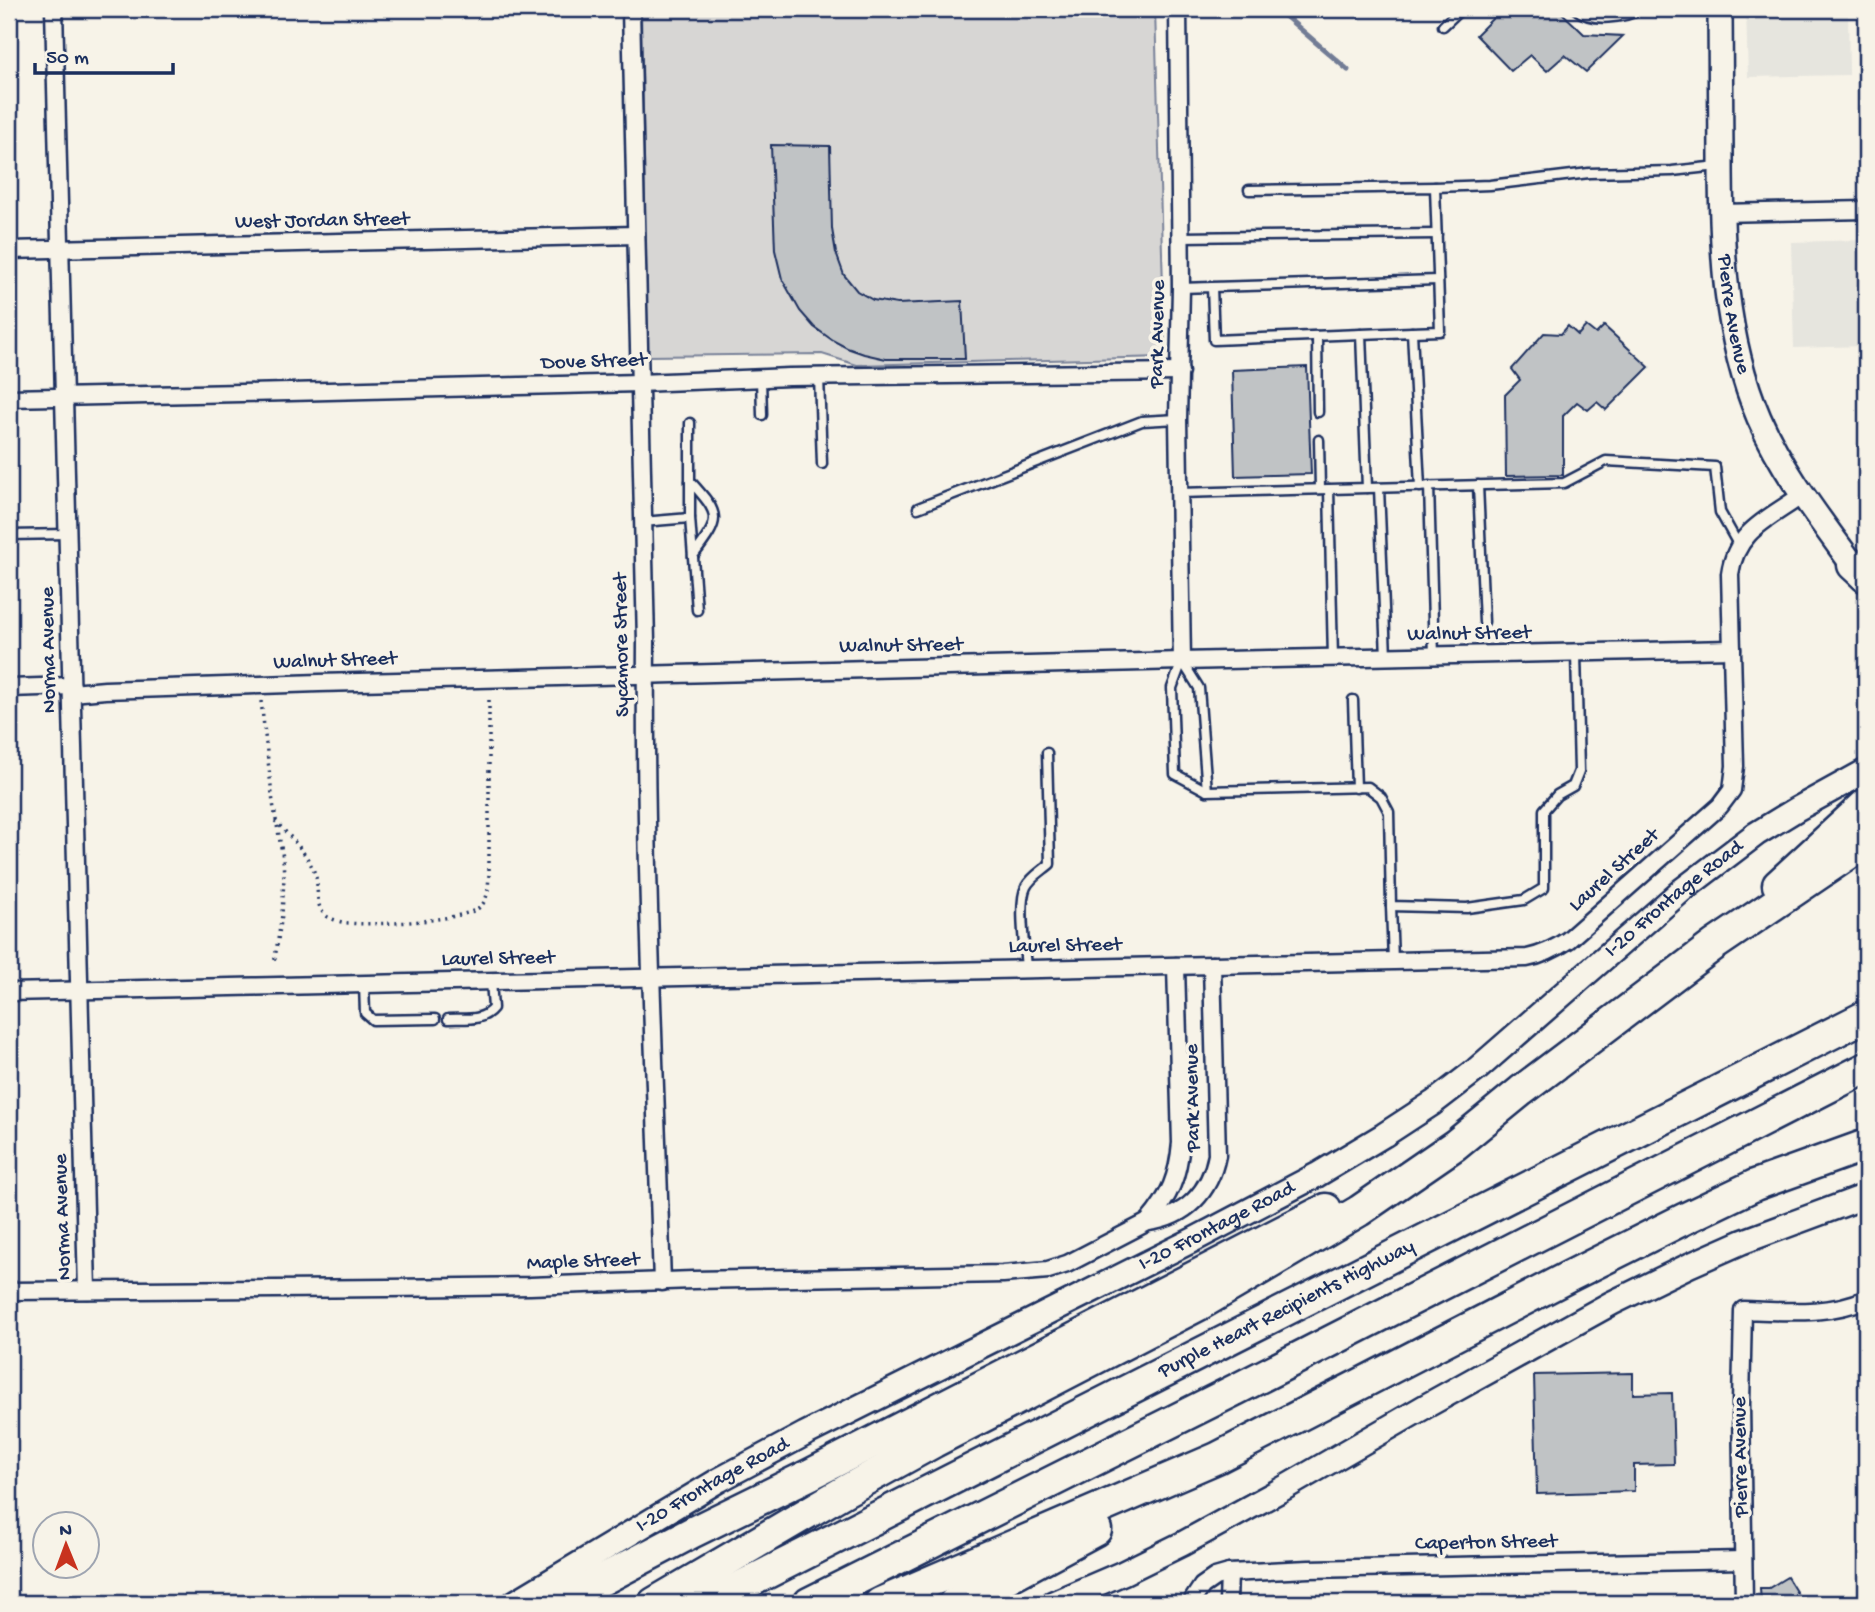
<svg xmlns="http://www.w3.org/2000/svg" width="1875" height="1612" font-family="'Gochi Hand',sans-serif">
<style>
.built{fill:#e6e5de}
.green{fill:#d7d6d4;stroke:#798299;stroke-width:2}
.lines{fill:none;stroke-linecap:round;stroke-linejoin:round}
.stream{stroke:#727c95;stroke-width:5}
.building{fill:#c0c3c5;stroke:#1b2f5e;stroke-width:2}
.lane-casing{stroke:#1b2f5e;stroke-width:13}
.street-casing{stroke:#1b2f5e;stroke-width:21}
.secondary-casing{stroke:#1b2f5e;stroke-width:28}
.highway-casing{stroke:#1b2f5e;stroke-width:35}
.path{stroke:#1b2f5e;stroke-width:3.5;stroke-dasharray:2 5;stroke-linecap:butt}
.lane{stroke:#f7f3e8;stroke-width:8}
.street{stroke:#f7f3e8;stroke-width:16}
.secondary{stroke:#f7f3e8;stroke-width:23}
.highway{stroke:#f7f3e8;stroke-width:30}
.labels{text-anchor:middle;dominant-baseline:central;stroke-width:7;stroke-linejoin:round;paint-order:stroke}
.street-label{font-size:21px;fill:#1b2f5e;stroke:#f7f3e8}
</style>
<rect width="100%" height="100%" fill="#f7f3e8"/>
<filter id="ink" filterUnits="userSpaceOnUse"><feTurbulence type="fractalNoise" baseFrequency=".0143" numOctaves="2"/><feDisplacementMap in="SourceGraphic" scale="14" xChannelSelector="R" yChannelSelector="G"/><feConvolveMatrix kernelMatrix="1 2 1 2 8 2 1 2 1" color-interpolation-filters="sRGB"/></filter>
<g filter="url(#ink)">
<g class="built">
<path d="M 1746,9 L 1848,9 L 1849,75 L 1748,77 Z"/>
<path d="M 1866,240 L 1866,346 L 1794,348 L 1791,242 Z"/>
</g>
<path class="green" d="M 641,9 L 1155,9 L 1165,357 L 857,365 L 822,354 L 648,356 Z"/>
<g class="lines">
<path class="stream" d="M 1277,9 L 1348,70"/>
</g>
<g class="building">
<path d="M 1502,9 L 1522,9 L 1530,17 L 1538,9 L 1558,9 L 1584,34 L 1623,36 L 1586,72 L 1565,55 L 1547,71 L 1530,55 L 1511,71 L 1476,35 Z"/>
<path d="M 771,145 L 830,146 L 832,229 L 836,253 L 844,275 L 857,291 L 873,300 L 897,304 L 962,301 L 965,359 L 886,359 L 864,354 L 847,348 L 832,340 L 814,327 L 800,311 L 782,279 L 775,250 Z"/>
<path d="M 1568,326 L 1578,335 L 1586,326 L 1596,334 L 1604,326 L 1649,367 L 1606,410 L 1597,402 L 1588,410 L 1577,402 L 1563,416 L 1563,475 L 1506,476 L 1505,395 L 1520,380 L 1512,369 L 1544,333 L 1561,334 Z"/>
<path d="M 1307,367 L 1311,474 L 1235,476 L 1232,370 Z"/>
<path d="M 1633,1373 L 1633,1394 L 1672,1393 L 1674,1464 L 1634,1465 L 1634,1491 L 1537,1494 L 1534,1375 Z"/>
<path d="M 1787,1577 L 1803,1603 L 1761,1603 L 1760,1588 L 1769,1588 Z"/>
</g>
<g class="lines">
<g class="lane-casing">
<g id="lane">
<path d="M 1576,9 C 1592,23 1624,18 1642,9"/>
<path d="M 1443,26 L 1461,9"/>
<path d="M 1435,187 L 1490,185 L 1589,173 L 1672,171 L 1718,166"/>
<path d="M 1249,190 L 1435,187 L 1440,331 L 1412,332"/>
<path d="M 1181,237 L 1437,234"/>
<path d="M 1212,287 L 1438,280"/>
<path d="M 1181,288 L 1212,287 L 1214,340 L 1361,334"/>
<path d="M 1317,336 L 1318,412"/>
<path d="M 819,376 L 822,464"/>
<path d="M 761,377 L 762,415"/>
<path d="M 1319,440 L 1320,489"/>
<path d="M 690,481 C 722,516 721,519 693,556"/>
<path d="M 1478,485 L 1484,622"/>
<path d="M 1429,486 L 1434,656"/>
<path d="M 1367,488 L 1361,334 L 1412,332 L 1420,487"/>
<path d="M 1379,488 L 1386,656"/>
<path d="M 1179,493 L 1329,489"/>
<path d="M 918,508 L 1142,421 L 1178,419"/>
<path d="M 690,518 L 697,610"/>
<path d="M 642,522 L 690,518 L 690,423"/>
<path d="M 9,535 L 68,534"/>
<path d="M 1333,658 L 1329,489 L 1564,483 L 1606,461 L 1715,467 L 1720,512 L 1739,546"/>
<path d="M 1182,661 L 1172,688 L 1175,774 L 1207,791 L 1368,787 L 1381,797 L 1389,812 L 1391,906 L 1467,908 L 1524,900 L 1544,888 L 1544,810 L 1557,795 L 1573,786 L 1579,771 L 1576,654"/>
<path d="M 1182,661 L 1199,688 L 1207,791"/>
<path d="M 1353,700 L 1356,788"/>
<path d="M 1391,906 L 1393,961"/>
<path d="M 1026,969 C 1025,950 1018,902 1026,887 C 1031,877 1042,871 1050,864 L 1047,753"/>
<path d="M 364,984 L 365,1013 L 373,1020 L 435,1019"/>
<path d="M 448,1019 C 464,1018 482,1022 493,1008 L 491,981"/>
</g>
</g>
<g class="street-casing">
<g id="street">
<path d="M 54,9 L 87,1290"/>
<path d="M 631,9 L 646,642 C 644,855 655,1069 662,1282"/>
<path d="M 1178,9 L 1181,288 L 1178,419 L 1182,661"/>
<path d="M 1721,213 L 1866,210"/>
<path d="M 9,250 L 636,235"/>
<path d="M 9,398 L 290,392 L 639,383 L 789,377 L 1180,372"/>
<path d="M 9,688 L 72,686"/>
<path d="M 72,693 L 105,690 L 319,683 L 1182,661 L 1732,649"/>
<path d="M 9,992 L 1527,958 C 1543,955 1555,949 1568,940 L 1720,806 L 1732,790 L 1735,766 L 1730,574 C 1736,530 1769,519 1802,495"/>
<path d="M 1148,1222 C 1170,1196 1178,1177 1181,1143 L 1176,966"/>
<path d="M 9,1291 L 389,1288 L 530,1286 L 693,1280 L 1003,1274 L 1048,1270 L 1067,1264 L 1148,1222 C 1186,1217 1210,1192 1217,1155 L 1212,965"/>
<path d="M 1192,1603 L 1194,1598 L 1202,1586 L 1215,1577 L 1229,1573 L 1309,1569 L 1743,1560"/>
<path d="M 1228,1603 L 1229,1573"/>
<path d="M 1744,1603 L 1741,1404 L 1743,1310 C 1784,1311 1828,1316 1866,1299"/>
</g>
</g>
<g class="secondary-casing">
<g id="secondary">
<path id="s1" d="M 1720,9 C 1720,58 1721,108 1721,158 C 1721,246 1724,336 1759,418 C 1785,477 1826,527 1863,579"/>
<path id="s2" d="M 514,1603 L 719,1480 L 805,1434 L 1195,1239 L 1317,1175 L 1384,1135 L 1433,1103 L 1476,1070 L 1681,891 L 1756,834 L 1797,809 L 1866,771"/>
<path d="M 1053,1603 L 1123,1573 L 1182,1544 L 1279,1491 L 1426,1406 L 1612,1303 L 1690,1265 L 1742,1242 L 1866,1196"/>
</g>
</g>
<g class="highway-casing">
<g id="highway">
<path d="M 1853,565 L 1866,577"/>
<path d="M 1778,885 L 1866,804"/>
<path d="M 558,1603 L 693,1532 L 811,1474 L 1326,1209"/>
<path d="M 654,1603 L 845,1491 L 934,1442 L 1199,1305 L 1359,1211 L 1455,1145 L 1521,1091 L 1714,945 L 1866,842"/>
<path id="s3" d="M 708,1603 L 1866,1016"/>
<path d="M 809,1603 L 1237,1389 L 1866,1068"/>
<path d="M 880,1603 L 1217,1458 L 1570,1276 L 1684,1219 L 1755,1185 L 1866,1145"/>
<path d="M 954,1603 L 1001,1581 L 1096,1530"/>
</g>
</g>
<g class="path">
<path d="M 261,701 L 273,803 L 283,858 L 284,877 L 282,915 L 274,964"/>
<path d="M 275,821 C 290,836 310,856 316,877 C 319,891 314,908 328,917 C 334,920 343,923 349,923 C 371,926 468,921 481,906 C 489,898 488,885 489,875 L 489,695"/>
</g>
<use href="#lane" class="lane"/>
<use href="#street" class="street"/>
<use href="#secondary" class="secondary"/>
<use href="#highway" class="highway"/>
</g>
</g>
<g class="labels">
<g class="street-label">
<text transform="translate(322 222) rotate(-1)">West Jordan Street</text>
<text stroke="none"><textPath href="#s1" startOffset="306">Pierre Avenue</textPath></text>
<text transform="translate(1159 334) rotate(-89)">Park Avenue</text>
<text transform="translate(594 363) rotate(-2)">Dove Street</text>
<text transform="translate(1469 635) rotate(-1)">Walnut Street</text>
<text transform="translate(623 645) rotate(-91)">Sycamore Street</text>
<text transform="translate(901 647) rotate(-1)">Walnut Street</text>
<text transform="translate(50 650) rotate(-91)">Norma Avenue</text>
<text transform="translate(335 662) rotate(-2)">Walnut Street</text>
<text transform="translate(1615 871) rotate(-42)">Laurel Street</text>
<text stroke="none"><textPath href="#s2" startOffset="1363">I-20 Frontage Road</textPath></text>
<text transform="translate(1065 947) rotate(-1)">Laurel Street</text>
<text transform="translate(498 960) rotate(-1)">Laurel Street</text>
<text transform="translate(1194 1098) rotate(-91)">Park Avenue</text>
<text transform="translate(64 1217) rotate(-92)">Norma Avenue</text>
<text stroke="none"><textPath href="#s2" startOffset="798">I-20 Frontage Road</textPath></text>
<text transform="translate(583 1263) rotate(-2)">Maple Street</text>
<text stroke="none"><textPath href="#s3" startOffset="649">Purple Heart Recipients Highway</textPath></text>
<text transform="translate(1742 1457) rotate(-91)">Pierre Avenue</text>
<text stroke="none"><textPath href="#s2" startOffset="231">I-20 Frontage Road</textPath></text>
<text transform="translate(1486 1544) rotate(-1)">Caperton Street</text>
</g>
</g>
<rect width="1875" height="1612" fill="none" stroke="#f7f3e8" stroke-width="35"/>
<rect x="18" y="18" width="1840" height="1577" fill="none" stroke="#1b2f5e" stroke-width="2.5" filter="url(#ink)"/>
<g transform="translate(66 1545) rotate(359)"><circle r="33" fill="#f7f3e8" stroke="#9fa5b1" stroke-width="2"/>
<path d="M0-5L12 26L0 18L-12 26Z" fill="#c8321e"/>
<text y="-10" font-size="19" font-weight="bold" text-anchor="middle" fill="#1b2f5e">N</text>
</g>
<path d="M35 63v10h138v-10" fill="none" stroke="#1b2f5e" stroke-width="3.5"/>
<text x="46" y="63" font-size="21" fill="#1b2f5e" stroke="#f7f3e8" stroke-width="5" paint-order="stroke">50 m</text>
</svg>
